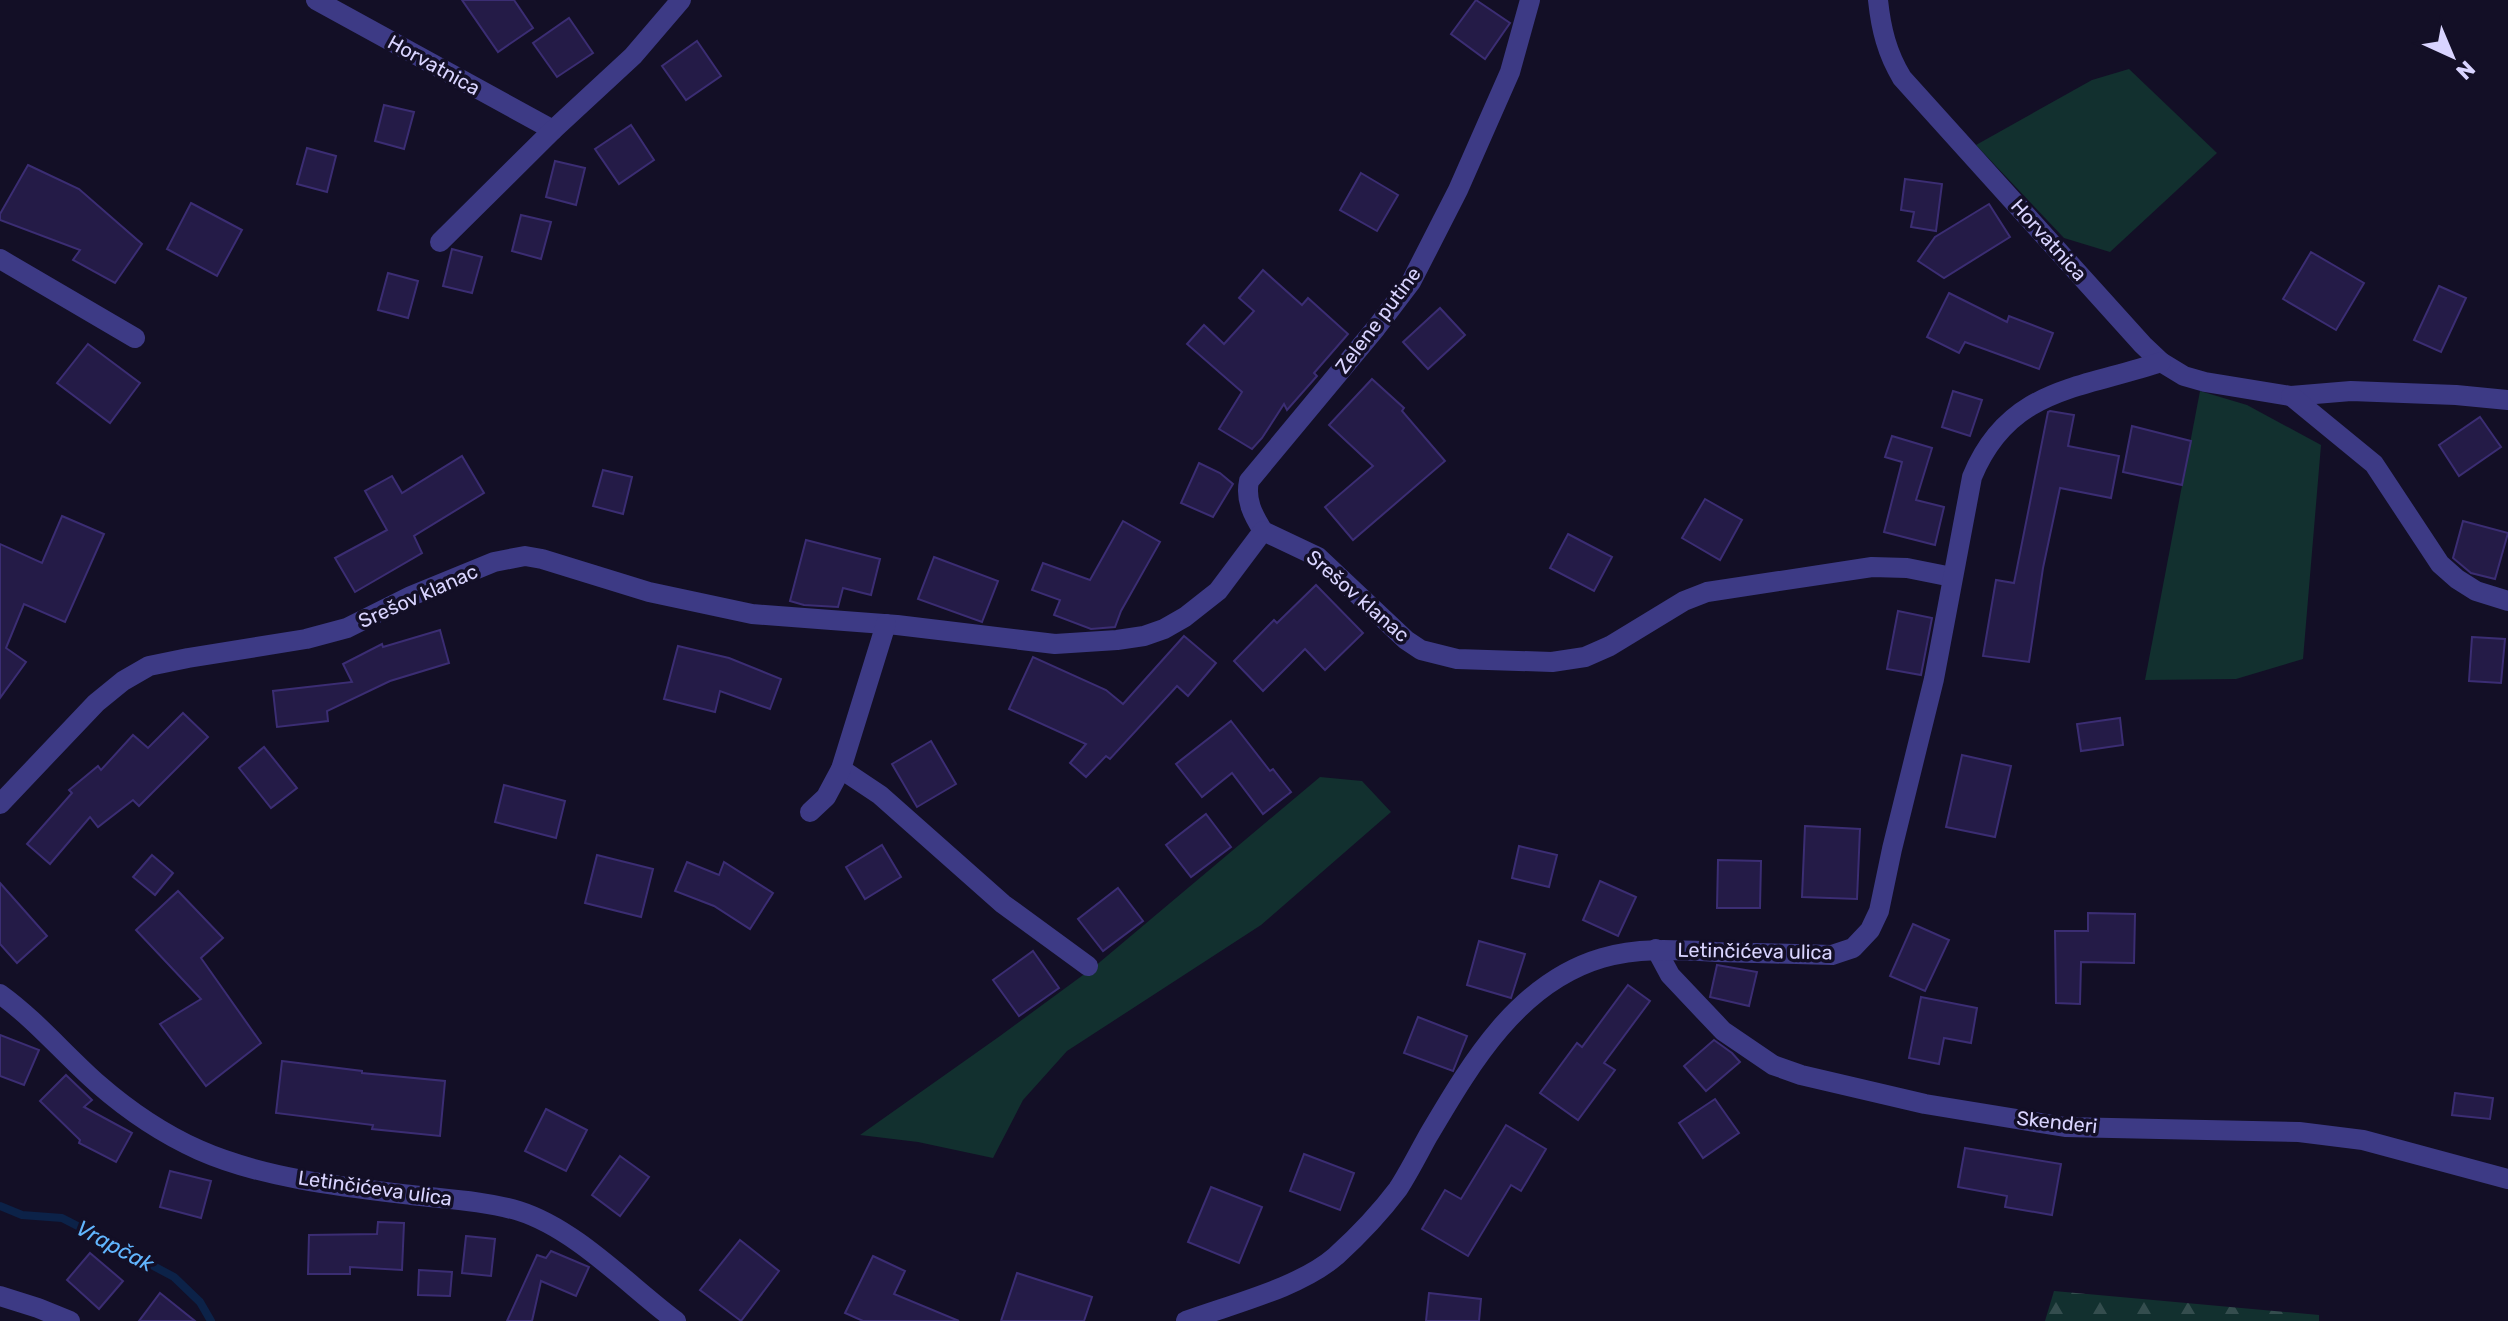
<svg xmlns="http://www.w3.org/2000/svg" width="2508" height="1321" font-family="Rubik,sans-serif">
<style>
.green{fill:#12302f}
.forest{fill:url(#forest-firs)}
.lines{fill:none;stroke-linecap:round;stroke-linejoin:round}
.stream{stroke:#0c2248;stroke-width:8}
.building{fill:#241b47;stroke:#3b2d73;stroke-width:2}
.minor{stroke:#3d3a85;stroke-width:20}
.labels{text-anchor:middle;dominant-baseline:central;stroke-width:7;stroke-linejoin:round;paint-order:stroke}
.street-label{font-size:20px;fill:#d9d4ff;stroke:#130f26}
.water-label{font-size:22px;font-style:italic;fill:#62b6ff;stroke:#130f26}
</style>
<defs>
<pattern id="forest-firs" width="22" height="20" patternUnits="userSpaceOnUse" patternTransform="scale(2)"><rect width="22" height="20" fill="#12302f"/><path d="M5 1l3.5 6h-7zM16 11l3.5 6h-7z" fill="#344d4e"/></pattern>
</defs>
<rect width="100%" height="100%" fill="#130f26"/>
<g class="green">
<path d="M 2129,69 L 2217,153 L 2110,252 L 2064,238 L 1976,145 L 2092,80 Z"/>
<path d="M 2200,391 L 2247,405 L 2321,445 L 2303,659 L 2236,679 L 2145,680 Z"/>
<path d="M 1320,777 L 1362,781 L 1391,812 L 1261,925 L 1067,1051 L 1023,1100 L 993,1158 L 918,1142 L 860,1135 L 1000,1036 L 1094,967 Z"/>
</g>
<path class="forest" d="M 2054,1291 L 2319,1315 L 2319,1321 L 2045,1321 Z"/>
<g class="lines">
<path class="stream" d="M 0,1206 L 22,1215 L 62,1218 L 101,1238 L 174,1277 L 200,1302 L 211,1321"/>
</g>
<g class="building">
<path d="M 462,0 L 514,0 L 533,28 L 498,52 Z"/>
<path d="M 1476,0 L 1510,23 L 1485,59 L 1451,34 Z"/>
<path d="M 569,18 L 593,53 L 557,77 L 533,43 Z"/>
<path d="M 697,41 L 721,76 L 686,100 L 662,66 Z"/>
<path d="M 384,105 L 414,112 L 404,149 L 375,141 Z"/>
<path d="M 631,125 L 654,160 L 619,184 L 595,149 Z"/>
<path d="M 307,148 L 336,156 L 327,192 L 297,184 Z"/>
<path d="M 555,161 L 585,168 L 576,205 L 546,197 Z"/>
<path d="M 28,165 L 79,189 L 142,244 L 115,283 L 73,260 L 80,250 L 0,220 L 0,214 Z"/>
<path d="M 1361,173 L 1398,195 L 1377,231 L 1340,210 Z"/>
<path d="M 1905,179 L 1942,184 L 1936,231 L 1911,227 L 1914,212 L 1901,210 Z"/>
<path d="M 191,203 L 242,230 L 217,276 L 167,249 Z"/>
<path d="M 1989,204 L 2010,237 L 1944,278 L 1918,261 L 1935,237 Z"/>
<path d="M 521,215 L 551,222 L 541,259 L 512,251 Z"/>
<path d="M 452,249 L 482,257 L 472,293 L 443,286 Z"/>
<path d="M 2311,252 L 2364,283 L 2336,330 L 2283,299 Z"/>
<path d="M 1263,270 L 1302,305 L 1308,298 L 1348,334 L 1314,373 L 1317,376 L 1287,410 L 1284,404 L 1262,438 L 1252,449 L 1219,429 L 1242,392 L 1187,344 L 1204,325 L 1224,344 L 1254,311 L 1239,298 Z"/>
<path d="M 388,273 L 418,281 L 408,318 L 378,310 Z"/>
<path d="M 2439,286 L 2466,298 L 2441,352 L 2414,340 Z"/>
<path d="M 1949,293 L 2007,322 L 2009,316 L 2053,333 L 2039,369 L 1965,342 L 1959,353 L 1927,337 Z"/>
<path d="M 1440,308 L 1465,335 L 1428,369 L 1403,342 Z"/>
<path d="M 88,344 L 140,383 L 110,423 L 57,383 Z"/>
<path d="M 1372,379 L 1404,408 L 1402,411 L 1445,461 L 1353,540 L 1325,507 L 1373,466 L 1329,425 Z"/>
<path d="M 1953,391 L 1982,400 L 1970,436 L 1942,427 Z"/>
<path d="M 2050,411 L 2074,415 L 2068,446 L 2119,456 L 2111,498 L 2060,488 L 2043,568 L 2029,662 L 1983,656 L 1996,580 L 2014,583 L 2048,412 Z"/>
<path d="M 2480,417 L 2501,447 L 2459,476 L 2439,445 Z"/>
<path d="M 2132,426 L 2191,441 L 2182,485 L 2123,472 Z"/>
<path d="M 1892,436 L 1932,448 L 1916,500 L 1944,507 L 1935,545 L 1884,532 L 1902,462 L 1885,457 Z"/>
<path d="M 462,456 L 484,493 L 414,536 L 422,553 L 355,592 L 335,558 L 387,530 L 365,491 L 392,476 L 402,493 Z"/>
<path d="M 1199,463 L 1220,473 L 1233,484 L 1213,517 L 1181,503 Z"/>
<path d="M 603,470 L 632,477 L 623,514 L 593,506 Z"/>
<path d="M 1705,499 L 1742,520 L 1720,560 L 1682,538 Z"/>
<path d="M 62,516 L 104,534 L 65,622 L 24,604 L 6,648 L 26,662 L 0,698 L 0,544 L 42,563 Z"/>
<path d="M 1123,521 L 1160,542 L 1121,611 L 1115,627 L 1091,629 L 1054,615 L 1060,600 L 1032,590 L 1043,563 L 1090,580 Z"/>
<path d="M 2463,521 L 2508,533 L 2495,579 L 2471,573 L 2453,558 Z"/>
<path d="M 1568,534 L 1612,557 L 1594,591 L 1550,568 Z"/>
<path d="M 806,540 L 880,559 L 871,595 L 843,588 L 838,607 L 804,605 L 790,601 Z"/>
<path d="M 934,557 L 998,581 L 982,622 L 918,599 Z"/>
<path d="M 1316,585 L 1363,633 L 1325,670 L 1305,649 L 1263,691 L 1234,661 L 1274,620 L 1277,623 Z"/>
<path d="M 1898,611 L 1932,618 L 1921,675 L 1887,669 Z"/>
<path d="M 440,630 L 449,663 L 390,681 L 327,711 L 328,721 L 277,727 L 273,691 L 352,682 L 343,664 L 382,644 L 383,647 Z"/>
<path d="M 1184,636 L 1216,663 L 1188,696 L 1177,686 L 1110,759 L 1106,756 L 1086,777 L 1070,763 L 1086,744 L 1009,709 L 1033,657 L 1106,690 L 1123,704 Z"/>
<path d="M 2472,637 L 2505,639 L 2501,683 L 2469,681 Z"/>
<path d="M 678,646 L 729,658 L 781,679 L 770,709 L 720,691 L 715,712 L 664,699 Z"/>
<path d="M 183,713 L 208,737 L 139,806 L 133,800 L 98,827 L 90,817 L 50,864 L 27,844 L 72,793 L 69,790 L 98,766 L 101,770 L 133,735 L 148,748 Z"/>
<path d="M 2120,718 L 2123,745 L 2081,751 L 2077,724 Z"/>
<path d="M 1231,721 L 1270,771 L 1273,769 L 1291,792 L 1263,814 L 1232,773 L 1202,797 L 1176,764 Z"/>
<path d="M 931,741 L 956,784 L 917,807 L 892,764 Z"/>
<path d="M 264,747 L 297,788 L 271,808 L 239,768 Z"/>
<path d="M 1962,755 L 2011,766 L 1995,837 L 1946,827 Z"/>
<path d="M 504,785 L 565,801 L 556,838 L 495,822 Z"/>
<path d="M 1206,814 L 1231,847 L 1191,877 L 1166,845 Z"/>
<path d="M 1805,826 L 1860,829 L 1857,899 L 1802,897 Z"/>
<path d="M 882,845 L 901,877 L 865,899 L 846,867 Z"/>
<path d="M 1519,846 L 1557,855 L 1549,887 L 1512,878 Z"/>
<path d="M 152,855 L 173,873 L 155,895 L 133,877 Z"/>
<path d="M 597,855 L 653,869 L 641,917 L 585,903 Z"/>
<path d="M 1718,860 L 1761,861 L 1760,908 L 1717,908 Z"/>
<path d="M 687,862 L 719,875 L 724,862 L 773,893 L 750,929 L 714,906 L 675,891 Z"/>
<path d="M 1600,881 L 1636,897 L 1618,936 L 1583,920 Z"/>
<path d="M 0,883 L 47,936 L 17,963 L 0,944 Z"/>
<path d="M 1118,888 L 1143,921 L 1103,951 L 1078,919 Z"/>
<path d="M 178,891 L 223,938 L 201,958 L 261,1043 L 206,1086 L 160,1024 L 201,999 L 136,930 Z"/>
<path d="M 2088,913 L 2135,914 L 2134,963 L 2081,962 L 2080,1004 L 2056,1003 L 2055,931 L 2088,931 Z"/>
<path d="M 1913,924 L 1949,940 L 1925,991 L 1890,976 Z"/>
<path d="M 1479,941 L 1525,954 L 1511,998 L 1467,985 Z"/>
<path d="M 1033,951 L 1059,988 L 1019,1016 L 993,980 Z"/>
<path d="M 1717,965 L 1757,972 L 1749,1006 L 1710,997 Z"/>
<path d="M 1628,985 L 1650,1001 L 1604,1063 L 1615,1070 L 1578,1120 L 1540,1093 L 1577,1043 L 1582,1047 Z"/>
<path d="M 1921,997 L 1977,1008 L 1971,1043 L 1944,1038 L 1939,1064 L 1909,1058 Z"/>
<path d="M 1418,1017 L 1467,1036 L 1453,1071 L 1404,1053 Z"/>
<path d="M 0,1035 L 39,1050 L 24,1085 L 0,1076 Z"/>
<path d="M 1714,1040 L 1732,1053 L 1740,1062 L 1706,1091 L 1684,1066 Z"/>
<path d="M 282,1061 L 362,1071 L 362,1073 L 445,1081 L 440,1136 L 372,1129 L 373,1125 L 276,1113 Z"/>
<path d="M 66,1075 L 92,1100 L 84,1107 L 132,1133 L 116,1162 L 79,1143 L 80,1140 L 40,1101 Z"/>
<path d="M 2455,1093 L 2493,1098 L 2490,1119 L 2452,1115 Z"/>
<path d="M 1715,1099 L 1739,1133 L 1703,1158 L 1679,1123 Z"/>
<path d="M 546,1109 L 587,1130 L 566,1171 L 525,1151 Z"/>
<path d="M 1506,1125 L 1546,1149 L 1521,1191 L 1511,1185 L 1468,1256 L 1422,1229 L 1445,1190 L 1461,1199 Z"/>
<path d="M 1965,1148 L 2061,1164 L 2052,1215 L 2005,1207 L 2007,1196 L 1958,1187 Z"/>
<path d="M 1304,1154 L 1354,1173 L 1340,1210 L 1290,1191 Z"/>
<path d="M 620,1156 L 649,1177 L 620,1216 L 592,1195 Z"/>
<path d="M 170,1171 L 211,1181 L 201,1218 L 160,1207 Z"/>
<path d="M 1211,1187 L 1262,1207 L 1239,1263 L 1188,1242 Z"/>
<path d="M 378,1222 L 404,1223 L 402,1270 L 350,1267 L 350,1274 L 308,1274 L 309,1235 L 377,1234 Z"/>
<path d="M 466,1236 L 495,1239 L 491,1276 L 462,1273 Z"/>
<path d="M 740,1240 L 779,1271 L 741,1321 L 700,1290 Z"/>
<path d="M 551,1251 L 589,1267 L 576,1296 L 541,1281 L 532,1321 L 507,1321 L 537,1255 L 546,1258 Z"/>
<path d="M 90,1253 L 123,1281 L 99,1309 L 67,1280 Z"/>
<path d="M 873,1256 L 905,1271 L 894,1294 L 959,1321 L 863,1321 L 845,1313 Z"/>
<path d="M 419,1270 L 452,1272 L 450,1296 L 418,1295 Z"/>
<path d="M 1017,1273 L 1092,1297 L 1084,1321 L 1001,1321 Z"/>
<path d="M 160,1293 L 195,1321 L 139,1321 Z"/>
<path d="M 1429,1293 L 1481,1299 L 1479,1321 L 1426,1321 Z"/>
</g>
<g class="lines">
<g class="minor">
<path d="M 316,0 L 553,130"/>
<path d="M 1878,0 C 1881,29 1887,53 1902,78 L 2143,345 L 2161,362 L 2184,376 L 2205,382 L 2291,396 L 2351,391 L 2456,395 L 2508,400"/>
<path d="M 440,242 L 553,130 L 633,56 L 681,0"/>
<path d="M 0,259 L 135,338"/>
<path d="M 2291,396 L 2374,464 L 2440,564 L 2457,579 L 2476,591 L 2508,601"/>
<path d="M 1263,531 C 1253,515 1245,500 1249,481 L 1376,328 L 1411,282 L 1458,190 L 1510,72 L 1530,0"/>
<path d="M 841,769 L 880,795 L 1003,904 L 1088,966"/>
<path d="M 0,804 L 96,703 L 123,681 L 149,666 L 188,658 L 306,639 L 347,628 L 411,596 L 494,562 L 525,556 L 542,559 L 649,592 L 752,614 L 897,625 L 1055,644 L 1117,640 L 1144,636 L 1164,629 L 1185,617 L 1218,591 L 1263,531 L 1318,557 L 1406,640 L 1421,650 L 1457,659 L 1552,662 L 1585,657 L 1610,646 L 1684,601 L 1707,592 L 1872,567 L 1907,568 L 1952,577"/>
<path d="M 810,812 L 826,797 L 841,769 L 886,624"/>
<path d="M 1656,949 L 1670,975 L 1723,1031 L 1773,1065 L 1801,1075 L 1925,1104 L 2065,1127 L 2299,1132 L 2363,1140 L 2508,1179"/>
<path d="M 0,994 C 36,1020 65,1055 98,1084 C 129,1111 161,1133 199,1150 C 262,1178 343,1187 411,1195 C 446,1199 485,1201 519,1211 C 576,1229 628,1285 676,1321"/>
<path d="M 0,1296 L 38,1308 L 70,1321"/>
<path d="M 1186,1321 C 1232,1304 1299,1288 1336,1256 C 1358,1236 1380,1213 1398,1189 C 1409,1172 1418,1154 1428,1136 C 1470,1065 1517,983 1602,958 C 1639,947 1678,950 1716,952 C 1755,953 1793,954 1832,955 L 1853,948 L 1870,930 L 1879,911 L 1892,849 L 1934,679 L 1972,477 C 2009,387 2081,389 2161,362"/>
</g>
</g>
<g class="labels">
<g class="street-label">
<text transform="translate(434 65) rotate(29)">Horvatnica</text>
<text transform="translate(2049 240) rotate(48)">Horvatnica</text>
<text transform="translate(1378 320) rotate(-53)">Zelene putine</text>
<text transform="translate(418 596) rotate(-24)">Srešov klanac</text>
<text transform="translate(1358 596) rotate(41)">Srešov klanac</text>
<text transform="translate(1755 951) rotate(1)">Letinčićeva ulica</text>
<text transform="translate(2057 1122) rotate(6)">Skenderi</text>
<text transform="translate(375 1188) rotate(8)">Letinčićeva ulica</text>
</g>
<g class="water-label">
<text transform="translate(115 1246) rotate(28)">Vrapčak</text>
</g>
</g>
<g transform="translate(2452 56) rotate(136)" stroke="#130f26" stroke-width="6" paint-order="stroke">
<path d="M0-6L14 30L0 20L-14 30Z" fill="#d9d4ff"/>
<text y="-12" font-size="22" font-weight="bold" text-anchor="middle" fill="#d9d4ff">N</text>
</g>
</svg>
